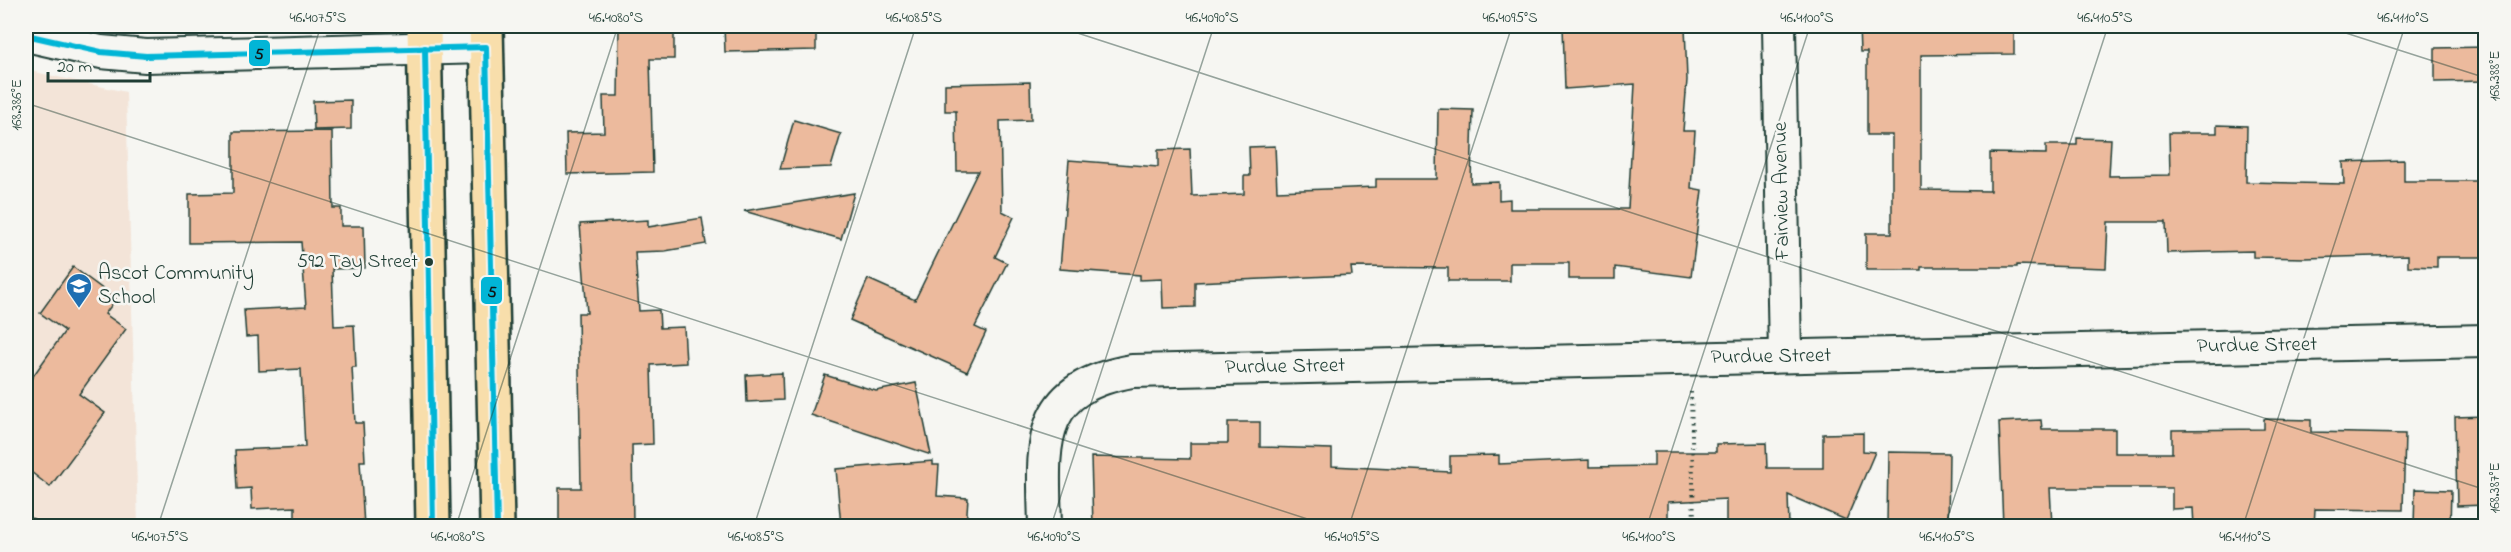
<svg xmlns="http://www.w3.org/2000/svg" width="2511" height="552" font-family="'Indie Flower',sans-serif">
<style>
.built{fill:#f3e4d8}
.building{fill:#ecba9d;stroke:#1f3d34;stroke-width:1.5}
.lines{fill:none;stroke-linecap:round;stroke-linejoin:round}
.minor-casing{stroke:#1f3d34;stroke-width:36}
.trunk-casing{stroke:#1f3d34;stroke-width:38}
.path{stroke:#1f3d34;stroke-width:4;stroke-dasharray:1.5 4.5;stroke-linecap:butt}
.minor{stroke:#f6f6f2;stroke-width:32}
.trunk{stroke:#f8deab;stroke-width:33}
.bus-1-casing{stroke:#f6f6f2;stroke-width:10}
.bus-1{stroke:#02b5d6;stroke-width:6}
.ticks{fill:none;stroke:#1f3d34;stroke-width:1.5;stroke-opacity:0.45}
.bus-dot{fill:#1f3d34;stroke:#f6f6f2;stroke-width:2}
.labels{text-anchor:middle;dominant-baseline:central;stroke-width:5;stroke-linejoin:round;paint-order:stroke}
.bus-label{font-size:20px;fill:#1f3d34;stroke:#f6f6f2;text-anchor:end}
.street-label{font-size:21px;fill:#1f3d34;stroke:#f6f6f2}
.poi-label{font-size:21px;fill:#1f3d34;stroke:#f6f6f2;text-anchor:start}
.line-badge{stroke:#f6f6f2;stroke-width:2}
.pale-badge-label{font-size:16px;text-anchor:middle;font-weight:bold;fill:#111}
.neatline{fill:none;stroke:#1f3d34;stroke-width:2}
.ticks-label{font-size:15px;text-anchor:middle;fill:#1f3d34}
</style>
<rect width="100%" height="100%" fill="#f6f6f2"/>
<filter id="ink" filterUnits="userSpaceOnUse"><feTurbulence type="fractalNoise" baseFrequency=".0167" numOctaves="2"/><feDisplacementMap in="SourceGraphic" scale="12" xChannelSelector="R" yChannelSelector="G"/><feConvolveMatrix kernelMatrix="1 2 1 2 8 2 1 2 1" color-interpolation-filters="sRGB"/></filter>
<g filter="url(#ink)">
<path class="built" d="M 26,70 L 126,92 L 138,526 L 26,526 Z"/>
<g class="building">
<path d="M 619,26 L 674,26 L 674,59 L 650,59 L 653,172 L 567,174 L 566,133 L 604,132 L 603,96 L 618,96 Z"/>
<path d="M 724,26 L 816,26 L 816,50 L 725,52 Z"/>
<path d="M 1563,26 L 1685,26 L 1687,80 L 1683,131 L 1695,131 L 1691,188 L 1702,190 L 1691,277 L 1615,267 L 1615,279 L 1569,279 L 1569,263 L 1510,263 L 1510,281 L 1448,281 L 1448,268 L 1351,267 L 1352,275 L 1195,282 L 1195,307 L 1163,308 L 1162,279 L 1140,280 L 1140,275 L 1060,269 L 1069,160 L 1158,167 L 1158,150 L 1190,149 L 1192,196 L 1244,194 L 1244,176 L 1250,176 L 1249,147 L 1275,146 L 1277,191 L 1376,187 L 1376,179 L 1437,179 L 1438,109 L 1473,110 L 1471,183 L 1499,182 L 1499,200 L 1510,199 L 1510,209 L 1628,209 L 1635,84 L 1565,89 Z"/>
<path d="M 1859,26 L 2014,27 L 2014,54 L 1921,55 L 1921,190 L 1990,191 L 1990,153 L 2046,154 L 2046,145 L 2077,145 L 2077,138 L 2111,139 L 2109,176 L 2170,175 L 2169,133 L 2217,133 L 2217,125 L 2247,126 L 2246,182 L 2344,184 L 2343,162 L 2404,160 L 2404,181 L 2486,181 L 2486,257 L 2437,257 L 2437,267 L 2408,266 L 2408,255 L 2305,258 L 2253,257 L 2253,251 L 2167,253 L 2166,222 L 2108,222 L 2106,268 L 2017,265 L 2017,267 L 1921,267 L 1921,270 L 1866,270 L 1866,233 L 1892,233 L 1892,135 L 1867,135 L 1867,52 L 1860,52 Z"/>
<path d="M 2486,47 L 2486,81 L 2435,82 L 2435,48 Z"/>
<path d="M 1030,82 L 1031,120 L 1000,121 L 1002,211 L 1014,217 L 995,257 L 1007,263 L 975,327 L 986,332 L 967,372 L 850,320 L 868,279 L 915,300 L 978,171 L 957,171 L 956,111 L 945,111 L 945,84 Z"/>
<path d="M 351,100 L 351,129 L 314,130 L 313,101 Z"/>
<path d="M 794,120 L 841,134 L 831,167 L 780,169 Z"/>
<path d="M 332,131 L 333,208 L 341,208 L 341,226 L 364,226 L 365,268 L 332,269 L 334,326 L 354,325 L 356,367 L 352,367 L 355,423 L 363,423 L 365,461 L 360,461 L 364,526 L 295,525 L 295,507 L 252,509 L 251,488 L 237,489 L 235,450 L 305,447 L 301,369 L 259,371 L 258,336 L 246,337 L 244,310 L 306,307 L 301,242 L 189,243 L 189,194 L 233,193 L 233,132 Z"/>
<path d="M 854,193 L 841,239 L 744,211 Z"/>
<path d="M 702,218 L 706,244 L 665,251 L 635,252 L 639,311 L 659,310 L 660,328 L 684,327 L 686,363 L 651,365 L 653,444 L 632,445 L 633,526 L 559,526 L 559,488 L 581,488 L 578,313 L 587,313 L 580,224 L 648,220 L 648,227 Z"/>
<path d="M 73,267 L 116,299 L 105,314 L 126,329 L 79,394 L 105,413 L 50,487 L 26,468 L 26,386 L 65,331 L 40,313 Z"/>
<path d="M 782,373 L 783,400 L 747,402 L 746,375 Z"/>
<path d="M 825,375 L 876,391 L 916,383 L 931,455 L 811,415 Z"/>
<path d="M 2486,416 L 2486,505 L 2457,506 L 2455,417 Z"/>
<path d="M 2264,419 L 2311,420 L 2311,432 L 2405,434 L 2403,510 L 2315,509 L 2314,526 L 2194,526 L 2193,508 L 2172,509 L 2172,488 L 2050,488 L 2052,526 L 2003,526 L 1999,422 L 2041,420 L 2042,429 L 2115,429 L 2115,453 L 2172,453 L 2172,430 L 2264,429 Z"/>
<path d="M 1228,422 L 1260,422 L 1260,447 L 1332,449 L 1332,466 L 1450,472 L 1450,456 L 1499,455 L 1499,464 L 1589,460 L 1589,467 L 1654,466 L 1654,452 L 1716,452 L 1716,444 L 1766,443 L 1767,468 L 1823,468 L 1823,434 L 1863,433 L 1863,451 L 1875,452 L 1846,520 L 1788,495 L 1789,526 L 1726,526 L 1726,499 L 1668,502 L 1668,526 L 1093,526 L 1091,457 L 1190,459 L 1190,443 L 1228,443 Z"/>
<path d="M 1888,452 L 1949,453 L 1948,526 L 1887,526 Z"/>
<path d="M 933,461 L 933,465 L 939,465 L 937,496 L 968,498 L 966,526 L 841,526 L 836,469 Z"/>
<path d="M 2415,489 L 2451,490 L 2450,526 L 2414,526 Z"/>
</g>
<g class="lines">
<g class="minor-casing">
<g id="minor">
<path d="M 1779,26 L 1785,356"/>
<path d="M 26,35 L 101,52 L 146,56 L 486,47"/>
<path d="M 1045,526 C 1043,445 1034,388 1132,371 L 2486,341"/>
</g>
</g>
<g class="trunk-casing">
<g id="trunk">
<path d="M 424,26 L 433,526"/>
<path d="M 486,26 L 497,526"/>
</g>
</g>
<path class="path" d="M 1691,392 L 1694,526"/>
<use href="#minor" class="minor"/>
<use href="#trunk" class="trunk"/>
<g class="bus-1-casing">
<g id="bus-1">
<path d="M 26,35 L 101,52 L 146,56 L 486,47 L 497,526"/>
<path d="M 425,48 L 433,526"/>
</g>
</g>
<use href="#bus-1" class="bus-1"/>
</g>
</g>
<path class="ticks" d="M 1056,26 L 2486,490M 2324,26 L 2486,78M 26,103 L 1329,526M 26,515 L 61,526M 158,526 L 321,26M 456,526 L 618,26M 754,526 L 916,26M 1051,526 L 1214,26M 1349,526 L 1512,26M 1647,526 L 1810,26M 1945,526 L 2108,26M 2243,526 L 2405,26"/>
<defs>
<g id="school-pin" transform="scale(1.35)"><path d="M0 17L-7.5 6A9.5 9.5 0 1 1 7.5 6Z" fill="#1f6fb2" stroke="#f6f6f2"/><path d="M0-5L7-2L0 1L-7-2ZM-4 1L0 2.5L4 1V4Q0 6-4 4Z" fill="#fff"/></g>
</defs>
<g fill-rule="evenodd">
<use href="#school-pin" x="79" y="286"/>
</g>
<circle class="bus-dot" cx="429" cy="262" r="5"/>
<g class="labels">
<g class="bus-label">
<text x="418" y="262">592 Tay Street</text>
</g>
<g class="street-label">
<text transform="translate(1782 191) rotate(-91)">Fairview Avenue</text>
<text transform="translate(2257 346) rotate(-1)">Purdue Street</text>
<text transform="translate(1771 357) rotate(-1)">Purdue Street</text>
<text transform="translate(1285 367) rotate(-1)">Purdue Street</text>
</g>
<g class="poi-label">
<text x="98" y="274">Ascot Community<tspan x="98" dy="24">School</tspan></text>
</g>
</g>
<g class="line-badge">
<rect x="248" y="39" width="23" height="28" rx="6" fill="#02b5d6"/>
<rect x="480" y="276" width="23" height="29" rx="6" fill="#02b5d6"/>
</g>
<g class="pale-badge-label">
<text x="259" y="59">5</text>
<text x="492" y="297">5</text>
</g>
<rect width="2511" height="552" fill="none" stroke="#f6f6f2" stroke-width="66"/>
<path d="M48 72v9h102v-9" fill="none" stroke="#1f3d34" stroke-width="3"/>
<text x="57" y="72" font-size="18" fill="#1f3d34" stroke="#f6f6f2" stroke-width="4.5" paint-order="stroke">20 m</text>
<rect x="33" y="33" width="2445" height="486" class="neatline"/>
<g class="ticks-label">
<text x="318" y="22">46.4075°S</text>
<text x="616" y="22">46.4080°S</text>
<text x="914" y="22">46.4085°S</text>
<text x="1212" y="22">46.4090°S</text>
<text x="1510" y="22">46.4095°S</text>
<text x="1807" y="22">46.4100°S</text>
<text x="2105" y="22">46.4105°S</text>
<text x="2403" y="22">46.4110°S</text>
<text transform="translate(2494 76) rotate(-90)" y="5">168.388°E</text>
<text transform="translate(16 105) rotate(-90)" y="5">168.386°E</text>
<text transform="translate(2494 488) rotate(-90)" y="5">168.387°E</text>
<text x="160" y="541">46.4075°S</text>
<text x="458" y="541">46.4080°S</text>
<text x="756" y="541">46.4085°S</text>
<text x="1054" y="541">46.4090°S</text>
<text x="1352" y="541">46.4095°S</text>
<text x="1649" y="541">46.4100°S</text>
<text x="1947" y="541">46.4105°S</text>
<text x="2245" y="541">46.4110°S</text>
</g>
</svg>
